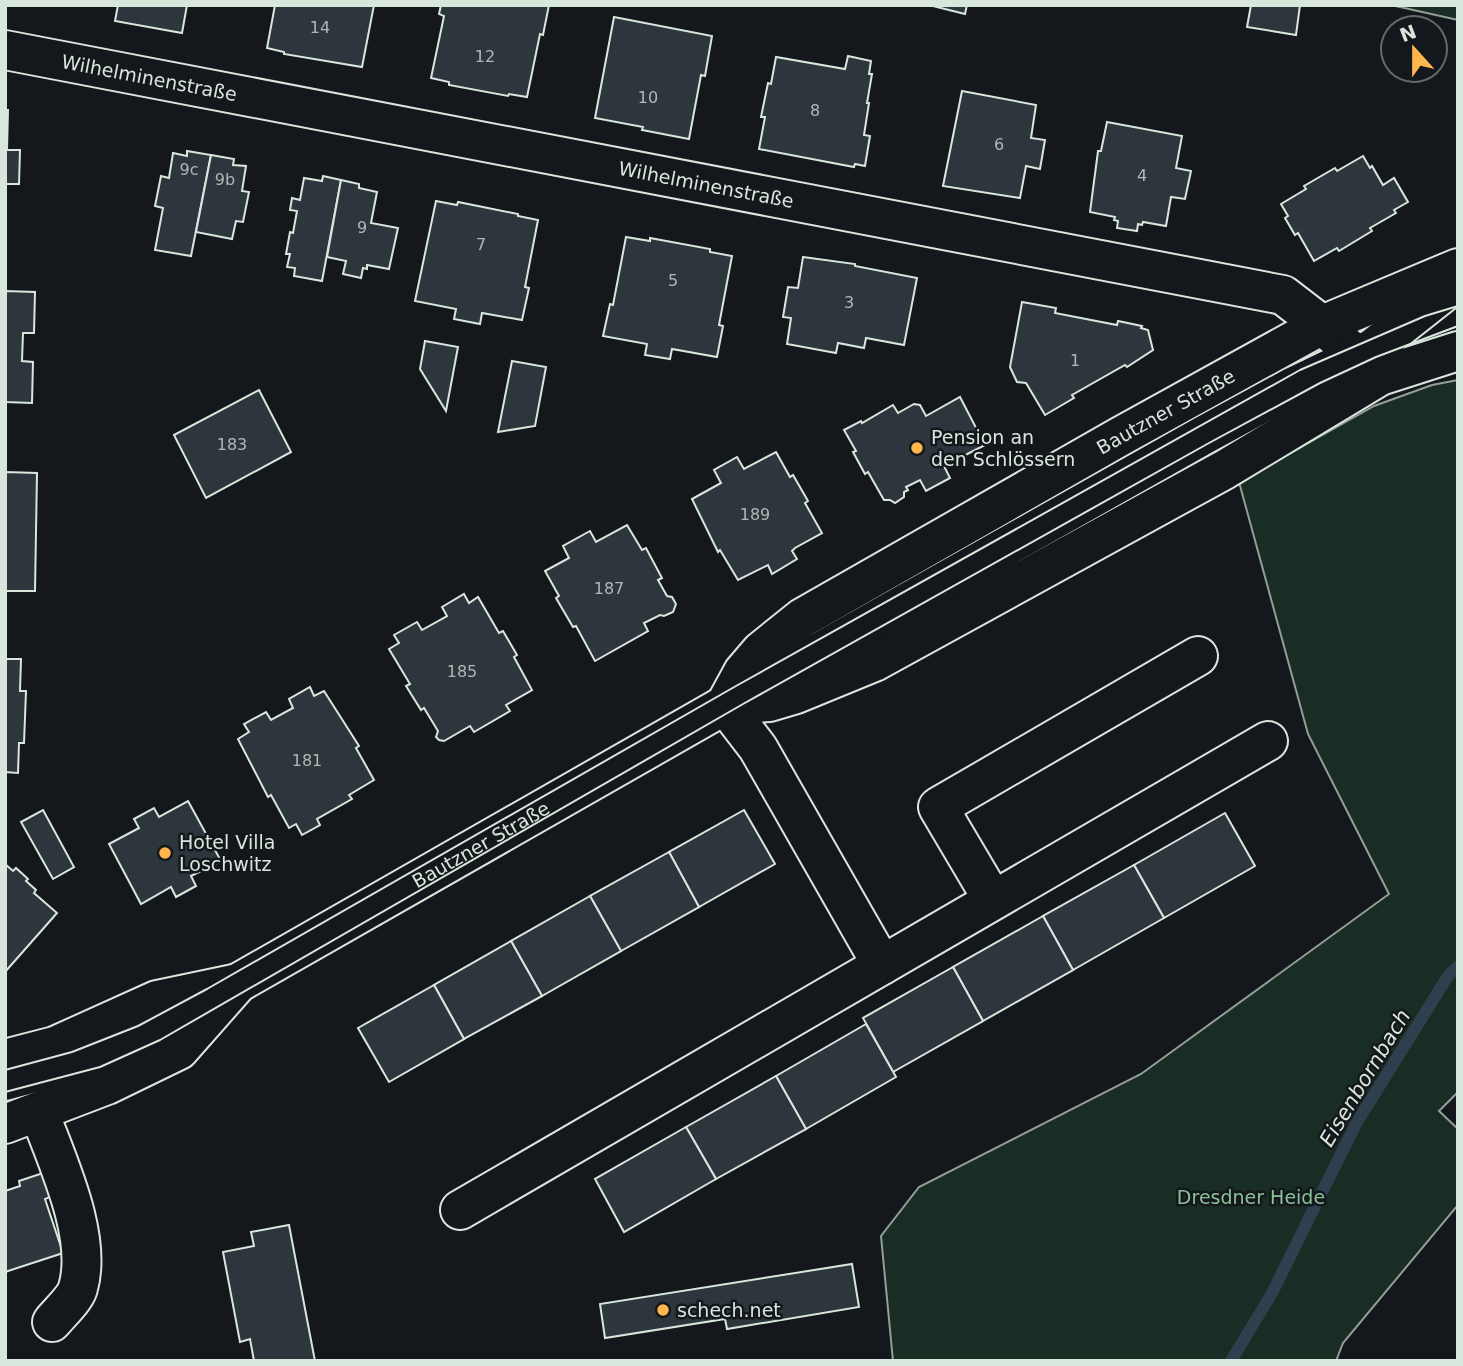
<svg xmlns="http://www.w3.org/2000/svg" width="1463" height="1366" font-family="'DejaVu Sans',sans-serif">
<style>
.green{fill:#1a2d24;stroke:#939e99;stroke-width:2}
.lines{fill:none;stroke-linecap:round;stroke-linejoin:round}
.stream{stroke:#2f3f4d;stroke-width:12}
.building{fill:#2c363c;stroke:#d8e6dc;stroke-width:2}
.minor-casing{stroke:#d8e6dc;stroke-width:42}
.major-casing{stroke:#d8e6dc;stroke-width:42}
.minor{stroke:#14181c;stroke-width:38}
.major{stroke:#14181c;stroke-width:38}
.tram{stroke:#d8e6dc;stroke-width:2}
.poi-dot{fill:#ffb74d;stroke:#14181c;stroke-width:2.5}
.labels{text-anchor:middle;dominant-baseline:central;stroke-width:5;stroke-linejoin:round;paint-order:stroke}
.number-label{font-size:16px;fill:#adbab4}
.street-label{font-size:19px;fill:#d8e6dc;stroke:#14181c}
.poi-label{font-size:19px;fill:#d8e6dc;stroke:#14181c;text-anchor:start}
.park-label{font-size:19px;fill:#8ac095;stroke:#14181c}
.water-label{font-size:21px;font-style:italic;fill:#d8e6dc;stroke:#14181c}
</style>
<rect width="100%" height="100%" fill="#14181c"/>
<g class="green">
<path d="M 1391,5 L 1458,5 L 1458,20 Z"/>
<path d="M 1458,380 L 1458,1092 L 1439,1111 L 1458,1129 L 1458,1205 L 1343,1343 L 1336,1361 L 893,1361 L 881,1236 L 919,1187 L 1141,1074 L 1389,894 L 1308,734 L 1239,482 L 1374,406 L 1432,385 Z"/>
</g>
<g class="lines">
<path class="stream" d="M 1231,1361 L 1272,1293 L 1357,1122 L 1448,976 L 1458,966"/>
</g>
<g class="building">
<path d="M 118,5 L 187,5 L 182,33 L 115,21 Z"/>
<path d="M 275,5 L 374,5 L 362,67 L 284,54 L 284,52 L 267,48 Z"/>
<path d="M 441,5 L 549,5 L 543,35 L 540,34 L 527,97 L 509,94 L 508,96 L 449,85 L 449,82 L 431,78 L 444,16 L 439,14 Z"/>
<path d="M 929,5 L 967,5 L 965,14 Z"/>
<path d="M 1251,5 L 1300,5 L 1296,35 L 1247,27 Z"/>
<path d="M 614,17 L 712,36 L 705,76 L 701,75 L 689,139 L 642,130 L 643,127 L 595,118 Z"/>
<path d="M 848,56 L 871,61 L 869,74 L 872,74 L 867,103 L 869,103 L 864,135 L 870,136 L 865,166 L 855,164 L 854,167 L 759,149 L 765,117 L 761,117 L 768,83 L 771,84 L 776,57 L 845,69 Z"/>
<path d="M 962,91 L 1036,105 L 1031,138 L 1045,140 L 1040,169 L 1026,166 L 1020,198 L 943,186 Z"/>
<path d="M 5,110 L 8,110 L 7,150 L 20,150 L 19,184 L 6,184 L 6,217 Z"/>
<path d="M 1107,122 L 1182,136 L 1176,168 L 1191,171 L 1185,199 L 1171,197 L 1166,226 L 1143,222 L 1142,225 L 1138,224 L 1137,231 L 1117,228 L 1118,221 L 1114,220 L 1115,217 L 1090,212 L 1098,151 L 1101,151 Z"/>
<path d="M 187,151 L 211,155 L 191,256 L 155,250 L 163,208 L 155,206 L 161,176 L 169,178 L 173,153 L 187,156 Z"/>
<path d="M 211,155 L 234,159 L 233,165 L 246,166 L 242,191 L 249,192 L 243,222 L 236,221 L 232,239 L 196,232 Z"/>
<path d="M 1363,156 L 1370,168 L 1372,166 L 1383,185 L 1394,178 L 1408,202 L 1394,210 L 1396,213 L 1370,228 L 1372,231 L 1339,251 L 1337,248 L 1314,261 L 1298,233 L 1295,235 L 1285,218 L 1288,216 L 1281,204 L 1306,189 L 1304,186 L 1335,168 L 1337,171 Z"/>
<path d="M 323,176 L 341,180 L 322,281 L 294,276 L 295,268 L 287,267 L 290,254 L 286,254 L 290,232 L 293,233 L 297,211 L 290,210 L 292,198 L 300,200 L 304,178 L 322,181 Z"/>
<path d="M 341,180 L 359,184 L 359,188 L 377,192 L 371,223 L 398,228 L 389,269 L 367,265 L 367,269 L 363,268 L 361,278 L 343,274 L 346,261 L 327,257 Z"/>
<path d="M 436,201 L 457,205 L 458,202 L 518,214 L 518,216 L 538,220 L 525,287 L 529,288 L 522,320 L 482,313 L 480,324 L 454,319 L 456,309 L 415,301 Z"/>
<path d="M 626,237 L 650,241 L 650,238 L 710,249 L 710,252 L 732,256 L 719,325 L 723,326 L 717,357 L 672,349 L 670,359 L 645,355 L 647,344 L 603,336 L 610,304 L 613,305 Z"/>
<path d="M 803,257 L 855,264 L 855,266 L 917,278 L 904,345 L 866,338 L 864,348 L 838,343 L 836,353 L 787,344 L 791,318 L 783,317 L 788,287 L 798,288 Z"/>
<path d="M 5,291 L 35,292 L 34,333 L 23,333 L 22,361 L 33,362 L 32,403 L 5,402 Z"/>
<path d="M 1022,302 L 1056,308 L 1055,313 L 1117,325 L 1118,321 L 1142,326 L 1141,328 L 1148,330 L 1153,350 L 1127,367 L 1125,365 L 1072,395 L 1074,398 L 1045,415 L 1026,383 L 1017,382 L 1010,367 Z"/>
<path d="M 425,341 L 458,347 L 446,411 L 420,369 Z"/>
<path d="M 512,361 L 546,367 L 535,426 L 498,432 Z"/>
<path d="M 259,390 L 291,452 L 206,498 L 174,435 Z"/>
<path d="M 960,397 L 985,445 L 944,466 L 950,478 L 926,491 L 920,480 L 906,487 L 908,490 L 904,492 L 904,497 L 895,503 L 890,500 L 884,500 L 868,472 L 865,474 L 853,452 L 856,451 L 844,430 L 861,421 L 862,423 L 893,405 L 898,413 L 914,404 L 920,405 L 926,416 Z"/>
<path d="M 776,452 L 790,477 L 793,475 L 808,501 L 805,503 L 822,533 L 795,548 L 792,551 L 797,559 L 772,574 L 768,565 L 738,580 L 720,550 L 718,552 L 692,499 L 721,483 L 714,470 L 737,457 L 744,469 Z"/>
<path d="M 5,472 L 37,473 L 35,591 L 5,591 Z"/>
<path d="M 627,525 L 642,550 L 646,548 L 662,578 L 658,580 L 667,596 L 672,597 L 676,604 L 673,612 L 664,616 L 660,615 L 644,623 L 648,631 L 595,661 L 576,626 L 573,627 L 556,598 L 559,596 L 545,571 L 569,558 L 563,546 L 590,531 L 596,542 Z"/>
<path d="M 464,594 L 469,603 L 478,597 L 499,633 L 503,631 L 517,655 L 514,657 L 532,690 L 506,705 L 510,711 L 474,732 L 470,726 L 444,741 L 439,740 L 436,737 L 438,731 L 424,708 L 421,710 L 406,686 L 410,684 L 389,649 L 399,643 L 394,635 L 417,622 L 422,630 L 447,616 L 442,607 Z"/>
<path d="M 5,659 L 21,659 L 20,691 L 26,691 L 24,743 L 19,743 L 18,773 L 5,772 Z"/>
<path d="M 310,687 L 314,696 L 324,691 L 359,746 L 356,748 L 374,780 L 349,795 L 352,799 L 317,819 L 320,825 L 302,835 L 296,824 L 289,828 L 271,795 L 268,797 L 238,739 L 249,732 L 244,724 L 266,712 L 271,720 L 293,708 L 289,699 Z"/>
<path d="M 188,801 L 221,861 L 191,876 L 196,886 L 176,897 L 171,887 L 141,904 L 109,844 L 139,828 L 134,819 L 154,808 L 159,817 Z"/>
<path d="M 43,810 L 74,867 L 53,879 L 21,822 Z"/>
<path d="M 744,810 L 775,864 L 699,907 L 669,852 Z"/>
<path d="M 1225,813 L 1255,866 L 1164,918 L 1134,865 Z"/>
<path d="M 669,852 L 699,907 L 621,951 L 590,896 Z"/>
<path d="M 5,864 L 13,871 L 16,868 L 28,879 L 26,881 L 36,890 L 34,893 L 57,913 L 5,972 Z"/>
<path d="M 1134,865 L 1164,918 L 1073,970 L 1043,916 Z"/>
<path d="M 590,896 L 621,951 L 542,996 L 511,941 Z"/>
<path d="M 1043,916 L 1073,970 L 983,1021 L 953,967 Z"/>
<path d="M 511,941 L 542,996 L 464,1039 L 434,985 Z"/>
<path d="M 953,967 L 983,1021 L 893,1072 L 863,1018 Z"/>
<path d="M 434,985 L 464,1039 L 389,1082 L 358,1028 Z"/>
<path d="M 866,1024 L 896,1077 L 806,1129 L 776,1076 Z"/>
<path d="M 776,1076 L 806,1129 L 716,1179 L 686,1127 Z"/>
<path d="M 686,1127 L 716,1179 L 624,1232 L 595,1179 Z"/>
<path d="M 43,1173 L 50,1197 L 45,1199 L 63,1253 L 5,1272 L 5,1191 L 20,1186 L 19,1181 Z"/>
<path d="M 289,1225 L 315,1361 L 254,1361 L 250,1339 L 240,1342 L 223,1252 L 254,1246 L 251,1232 Z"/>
<path d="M 852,1264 L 859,1307 L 727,1329 L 725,1319 L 605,1338 L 600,1304 Z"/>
</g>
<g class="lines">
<g class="minor-casing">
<g id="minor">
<path id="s1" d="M 5,50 L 1283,295 L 1322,325 L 1380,376"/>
<path d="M 993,900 L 938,807 L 1198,656"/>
<path d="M 882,965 L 758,748 L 725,705 L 1204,435 L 1294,386 L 1373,348 L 1458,281"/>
<path d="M 5,1081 L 86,1059 L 149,1033 L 227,990"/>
<path d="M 39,1112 C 57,1161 93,1236 78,1288 C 75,1299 60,1312 52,1322"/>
<path d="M 460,1210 L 1268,741"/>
</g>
</g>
<g class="major-casing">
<g id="major">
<path id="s2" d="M 725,705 L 743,672 L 761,651 L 802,618 L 1121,436 L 1322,325 L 1458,268"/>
<path d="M 5,1059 L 55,1046 L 157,1000 L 238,983"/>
<path id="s3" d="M 5,1124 L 107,1085 L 179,1050 L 238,983 L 725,705 L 769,702 L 796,694 L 874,662 L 1224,470 L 1380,376 L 1458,351"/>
</g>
</g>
<use href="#minor" class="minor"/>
<use href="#major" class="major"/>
<g class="tram">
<path d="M 5,1070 L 72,1052 L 138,1026 L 207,989 L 736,686 L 1300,370 L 1425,316 L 1458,306"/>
<path d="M 5,1092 L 100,1067 L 160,1040 L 743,704 L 1209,443 L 1320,383 L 1376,357 L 1458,326"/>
</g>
</g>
<g class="poi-dot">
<circle cx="917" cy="448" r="7"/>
<circle cx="165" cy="853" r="7"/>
<circle cx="663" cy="1310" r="7"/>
</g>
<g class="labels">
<g class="number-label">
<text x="320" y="27">14</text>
<text x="485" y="56">12</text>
<text x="648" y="97">10</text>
<text x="815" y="110">8</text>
<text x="999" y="144">6</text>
<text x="189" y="169">9c</text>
<text x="1142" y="175">4</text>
<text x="225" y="179">9b</text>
<text x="362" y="227">9</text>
<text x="481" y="244">7</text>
<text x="673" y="280">5</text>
<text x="849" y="302">3</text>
<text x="1075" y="360">1</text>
<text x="232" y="444">183</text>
<text x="755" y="514">189</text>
<text x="609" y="588">187</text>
<text x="462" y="671">185</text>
<text x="307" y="760">181</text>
</g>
<g class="street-label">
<text stroke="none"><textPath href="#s1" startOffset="147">Wilhelminenstraße</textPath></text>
<text stroke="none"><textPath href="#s1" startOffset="714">Wilhelminenstraße</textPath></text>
<text stroke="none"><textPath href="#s2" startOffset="536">Bautzner Straße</textPath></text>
<text stroke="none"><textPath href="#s3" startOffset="558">Bautzner Straße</textPath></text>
</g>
<g class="poi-label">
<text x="931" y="437">Pension an<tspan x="931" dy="22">den Schlössern</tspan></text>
<text x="179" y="842">Hotel Villa<tspan x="179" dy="22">Loschwitz</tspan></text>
<text x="677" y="1310">schech.net</text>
</g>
<g class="park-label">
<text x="1251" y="1197">Dresdner Heide</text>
</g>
<g class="water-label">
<text transform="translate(1365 1078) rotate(-59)">Eisenbornbach</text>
</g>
</g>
<rect width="1463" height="1366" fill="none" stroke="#d8e6dc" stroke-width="14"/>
<g transform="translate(1414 49) rotate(339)"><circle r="33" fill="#14181c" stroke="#626a69" stroke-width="2"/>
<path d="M0-5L12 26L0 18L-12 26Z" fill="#ffb74d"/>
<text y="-10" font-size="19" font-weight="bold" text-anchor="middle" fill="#d8e6dc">N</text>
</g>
</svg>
